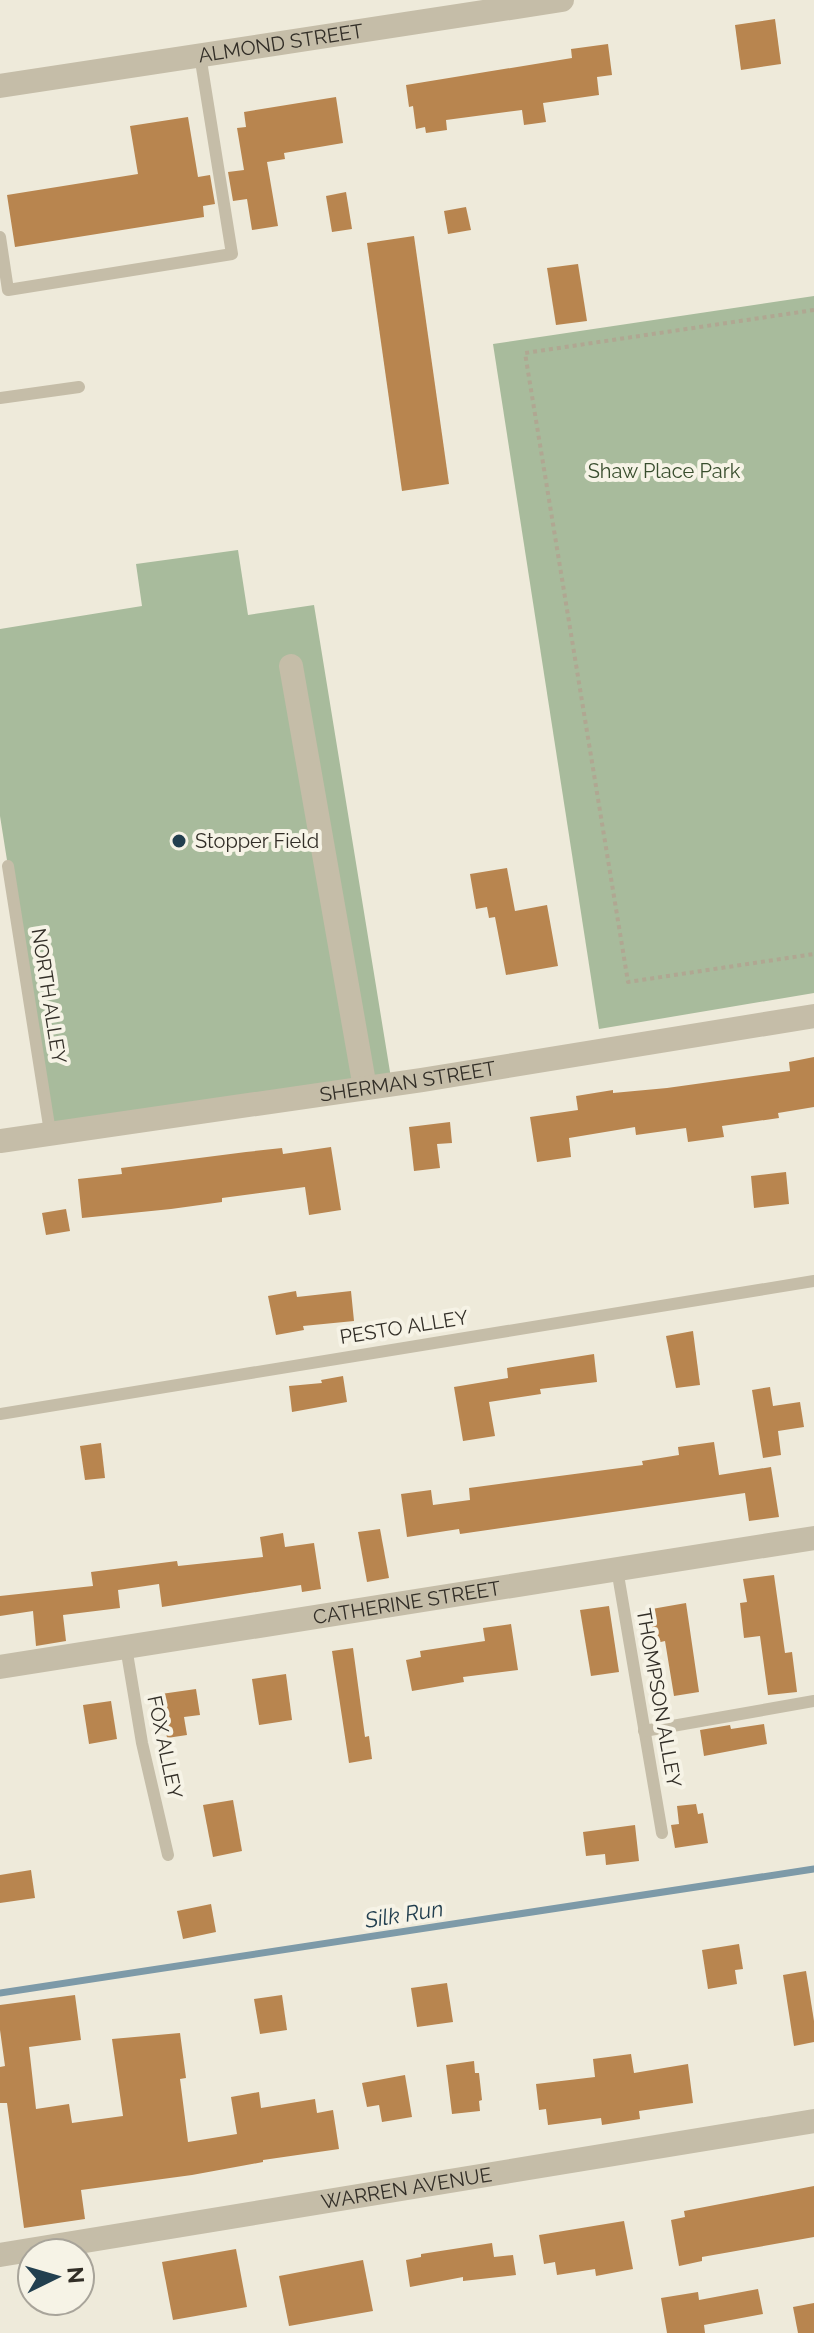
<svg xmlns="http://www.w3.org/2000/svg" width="814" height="2333" font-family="Raleway,sans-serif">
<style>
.green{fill:#a8bb9c}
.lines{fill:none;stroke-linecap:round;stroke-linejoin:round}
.stream{stroke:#7d9aa8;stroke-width:7}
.building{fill:#b8854f}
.path{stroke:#b0a792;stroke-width:4;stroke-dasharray:4 4;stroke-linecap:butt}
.lane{stroke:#c5bda8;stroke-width:12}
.street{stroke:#c5bda8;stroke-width:24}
.poi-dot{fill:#223f4f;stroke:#f6f3e6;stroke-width:3}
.labels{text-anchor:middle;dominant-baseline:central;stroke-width:8;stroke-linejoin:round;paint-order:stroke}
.street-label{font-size:20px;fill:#322e27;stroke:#f6f3e6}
.park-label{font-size:20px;fill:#394e2e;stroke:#f6f3e6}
.poi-label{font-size:20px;fill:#322e27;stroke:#f6f3e6;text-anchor:start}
.water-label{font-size:22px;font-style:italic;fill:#223f4f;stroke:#f6f3e6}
</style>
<rect width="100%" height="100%" fill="#eeeada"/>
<g class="green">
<path d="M 814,296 L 814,993 L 599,1029 L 493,344 Z"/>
<path d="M 238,550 L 248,615 L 314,605 L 391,1078 L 50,1132 L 0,816 L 0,629 L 142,606 L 136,564 Z"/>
</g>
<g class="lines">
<path class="stream" d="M 0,1993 L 814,1869"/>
</g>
<g class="building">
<path d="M 775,19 L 781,64 L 741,70 L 735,25 Z"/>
<path d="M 608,44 L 612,75 L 597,77 L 599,95 L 543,103 L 546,122 L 524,125 L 522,110 L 446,120 L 447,130 L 426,133 L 425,127 L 416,129 L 413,106 L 409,107 L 406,85 L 572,58 L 571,49 Z"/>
<path d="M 336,97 L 343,143 L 284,153 L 285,159 L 267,162 L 278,226 L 252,230 L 247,199 L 233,201 L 228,172 L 244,170 L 237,128 L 246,127 L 244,112 Z"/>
<path d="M 188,117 L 198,177 L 210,175 L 215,204 L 203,206 L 204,217 L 15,247 L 7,195 L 138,174 L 130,126 Z"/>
<path d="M 346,192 L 352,229 L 332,232 L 326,196 Z"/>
<path d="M 466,207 L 471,230 L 448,234 L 444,211 Z"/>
<path d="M 414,236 L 449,484 L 402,491 L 367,243 Z"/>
<path d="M 578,264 L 587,321 L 556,325 L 547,268 Z"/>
<path d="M 507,868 L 515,911 L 547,905 L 558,966 L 506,975 L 495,917 L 489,918 L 487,907 L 476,909 L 470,874 Z"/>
<path d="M 814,1057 L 814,1107 L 778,1113 L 779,1118 L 722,1126 L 724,1137 L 688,1142 L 686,1128 L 636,1135 L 635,1127 L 569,1138 L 571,1157 L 537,1162 L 530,1117 L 578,1110 L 576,1096 L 613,1090 L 613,1093 L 667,1088 L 790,1071 L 789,1062 Z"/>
<path d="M 450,1122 L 452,1143 L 437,1144 L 440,1168 L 414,1171 L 409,1127 Z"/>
<path d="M 331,1147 L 341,1210 L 309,1215 L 305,1187 L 222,1198 L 222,1202 L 171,1209 L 82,1218 L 78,1179 L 122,1174 L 121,1168 L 246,1152 L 282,1148 L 283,1154 Z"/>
<path d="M 786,1172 L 789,1204 L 754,1208 L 751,1176 Z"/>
<path d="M 66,1209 L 70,1231 L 46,1235 L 42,1213 Z"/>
<path d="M 296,1291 L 297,1297 L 351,1291 L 354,1321 L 303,1326 L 304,1330 L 276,1335 L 268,1296 Z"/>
<path d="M 693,1331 L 700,1385 L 676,1388 L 666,1336 Z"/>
<path d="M 594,1354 L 597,1382 L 540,1389 L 541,1394 L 489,1402 L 495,1436 L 463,1441 L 454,1387 L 508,1378 L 507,1368 Z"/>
<path d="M 343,1376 L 347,1402 L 292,1412 L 289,1386 L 322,1383 L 321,1380 Z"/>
<path d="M 770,1387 L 773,1406 L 800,1402 L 804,1427 L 778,1431 L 781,1455 L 763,1458 L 752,1390 Z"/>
<path d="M 714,1442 L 719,1475 L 771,1467 L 779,1517 L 749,1521 L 745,1493 L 460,1534 L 459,1529 L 407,1537 L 401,1494 L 431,1490 L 433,1505 L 470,1500 L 469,1488 L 643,1465 L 642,1461 L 679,1455 L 678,1447 Z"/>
<path d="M 101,1443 L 105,1478 L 85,1480 L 80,1446 Z"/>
<path d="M 380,1529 L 389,1578 L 367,1582 L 358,1532 Z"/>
<path d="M 283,1533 L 285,1547 L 314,1543 L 321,1589 L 302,1592 L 301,1585 L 162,1607 L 159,1584 L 118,1590 L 120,1608 L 63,1615 L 66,1641 L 36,1646 L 33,1611 L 0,1616 L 0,1596 L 93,1586 L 91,1572 L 177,1561 L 178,1566 L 263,1557 L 260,1537 Z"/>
<path d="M 774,1575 L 785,1653 L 792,1652 L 797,1692 L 768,1695 L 760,1636 L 744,1638 L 740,1603 L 747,1602 L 743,1579 Z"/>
<path d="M 686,1603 L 699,1692 L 674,1696 L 665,1641 L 652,1644 L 646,1610 Z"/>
<path d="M 609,1606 L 619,1672 L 591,1676 L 580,1610 Z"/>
<path d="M 511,1624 L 518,1670 L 463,1677 L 464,1682 L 412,1691 L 406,1660 L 421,1657 L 420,1651 L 485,1641 L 483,1628 Z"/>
<path d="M 353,1648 L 365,1737 L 369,1736 L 372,1759 L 349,1763 L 332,1651 Z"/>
<path d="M 286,1674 L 292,1720 L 259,1725 L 252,1679 Z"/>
<path d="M 196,1689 L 200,1715 L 184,1717 L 187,1735 L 167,1738 L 161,1694 Z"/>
<path d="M 111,1701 L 117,1739 L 89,1744 L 83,1705 Z"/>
<path d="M 764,1724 L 767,1744 L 704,1756 L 700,1730 L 730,1725 L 731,1729 Z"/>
<path d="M 233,1800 L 242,1851 L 213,1857 L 203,1805 Z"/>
<path d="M 696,1804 L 698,1814 L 703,1813 L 708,1843 L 675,1848 L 671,1825 L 679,1824 L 677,1806 Z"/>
<path d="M 635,1825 L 639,1861 L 606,1865 L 605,1854 L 586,1856 L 583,1832 Z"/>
<path d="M 31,1870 L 35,1898 L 0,1903 L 0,1875 Z"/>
<path d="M 211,1904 L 216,1932 L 183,1939 L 177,1911 Z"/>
<path d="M 739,1944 L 743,1969 L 735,1970 L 737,1984 L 708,1989 L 702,1950 Z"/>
<path d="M 806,1971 L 814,2021 L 814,2042 L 794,2046 L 783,1975 Z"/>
<path d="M 447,1983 L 453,2022 L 417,2027 L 411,1988 Z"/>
<path d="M 75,1995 L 81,2040 L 29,2047 L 36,2109 L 69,2104 L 72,2123 L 123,2116 L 112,2039 L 180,2033 L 186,2078 L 180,2079 L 188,2142 L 237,2134 L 231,2097 L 259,2092 L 261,2108 L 315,2099 L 317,2113 L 333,2110 L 339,2149 L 263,2160 L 263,2162 L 192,2175 L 81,2190 L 85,2219 L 24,2228 L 7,2103 L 0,2103 L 0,2067 L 5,2066 L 0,2030 L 0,2005 Z"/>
<path d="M 282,1995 L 287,2030 L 260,2034 L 254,1999 Z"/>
<path d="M 631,2054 L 634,2073 L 688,2064 L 693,2103 L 639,2111 L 640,2119 L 602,2125 L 601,2118 L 548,2125 L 546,2109 L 539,2110 L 536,2084 L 595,2077 L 593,2059 Z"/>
<path d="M 474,2061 L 475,2073 L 479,2073 L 482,2100 L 479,2101 L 480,2111 L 452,2114 L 446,2065 Z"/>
<path d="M 405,2075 L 412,2117 L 382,2122 L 379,2105 L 367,2107 L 362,2083 Z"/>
<path d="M 814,2186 L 814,2237 L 702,2257 L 702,2261 L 679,2266 L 671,2220 L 685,2217 L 684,2211 Z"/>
<path d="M 624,2221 L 633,2269 L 596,2276 L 595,2269 L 557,2275 L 555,2262 L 544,2264 L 539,2235 Z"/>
<path d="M 492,2243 L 494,2257 L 513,2255 L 516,2275 L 463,2281 L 463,2277 L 410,2287 L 406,2260 L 421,2257 L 421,2254 Z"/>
<path d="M 236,2249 L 247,2307 L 173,2320 L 162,2262 Z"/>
<path d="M 363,2260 L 373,2311 L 289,2326 L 279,2276 Z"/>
<path d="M 758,2289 L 763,2314 L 704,2325 L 705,2333 L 667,2333 L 661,2298 L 698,2292 L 699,2300 Z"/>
<path d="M 814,2303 L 814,2333 L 798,2333 L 793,2307 Z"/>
</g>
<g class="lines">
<path class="path" d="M 814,310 L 525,353 L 628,982 L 814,954"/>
<g class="lane">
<path d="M 0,237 L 8,290 L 232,254 L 200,55"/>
<path d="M 0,398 L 79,387"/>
<path d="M 8,866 L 50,1132"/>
<path d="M 0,1414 L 814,1281"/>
<path d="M 617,1569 L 662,1833"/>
<path d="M 126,1647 L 142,1743 L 168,1855"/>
<path d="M 644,1731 L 814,1701"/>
</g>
<g class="street">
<path id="s1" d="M 0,86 L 562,0"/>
<path d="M 291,666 L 365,1088"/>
<path id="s2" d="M 0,1141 L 422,1080 L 814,1016"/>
<path id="s3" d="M 0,1667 L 814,1538"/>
<path id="s4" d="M 0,2255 L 814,2121"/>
</g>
</g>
<circle class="poi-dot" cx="179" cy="841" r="8"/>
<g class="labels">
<g class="street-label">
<text stroke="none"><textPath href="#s1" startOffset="284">ALMOND STREET</textPath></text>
<text transform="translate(49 996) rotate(81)">NORTH ALLEY</text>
<text stroke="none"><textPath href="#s2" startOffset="412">SHERMAN STREET</textPath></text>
<text transform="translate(404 1327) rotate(-9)">PESTO ALLEY</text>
<text stroke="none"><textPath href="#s3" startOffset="412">CATHERINE STREET</textPath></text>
<text transform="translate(659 1698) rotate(80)">THOMPSON ALLEY</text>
<text transform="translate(165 1747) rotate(78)">FOX ALLEY</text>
<text stroke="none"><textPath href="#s4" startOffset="412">WARREN AVENUE</textPath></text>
</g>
<g class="park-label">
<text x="664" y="471">Shaw Place Park</text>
</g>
<g class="poi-label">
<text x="195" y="841">Stopper Field</text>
</g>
<g class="water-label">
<text transform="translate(404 1914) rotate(-9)">Silk Run</text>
</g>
</g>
<g transform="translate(56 2277) rotate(85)"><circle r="38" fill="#f6f3e6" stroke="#a8a49a" stroke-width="2"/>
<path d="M0-6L14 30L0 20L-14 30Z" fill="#223f4f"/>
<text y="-12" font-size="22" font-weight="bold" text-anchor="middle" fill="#322e27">N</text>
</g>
</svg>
